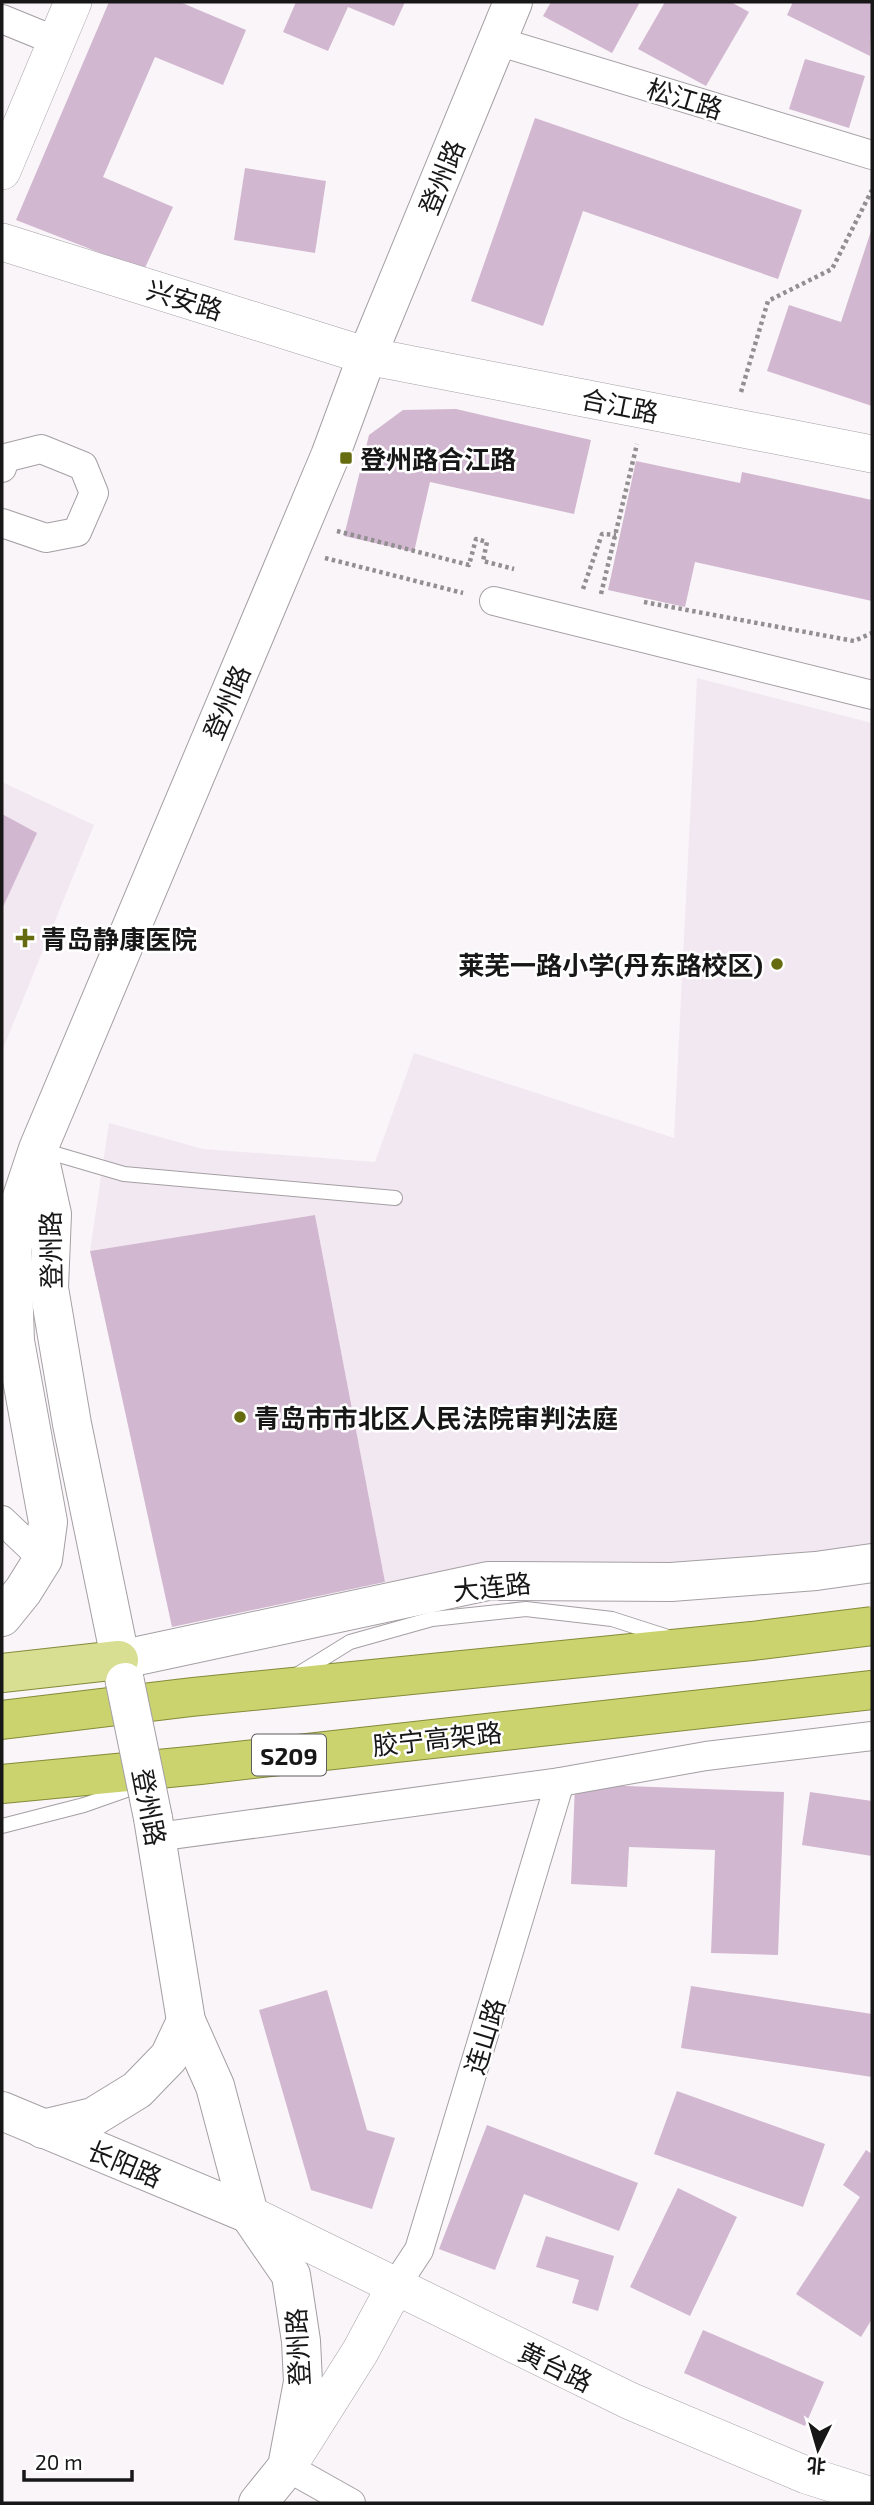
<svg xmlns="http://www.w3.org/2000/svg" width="874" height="2505" font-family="'Exo 2','Noto Sans SC',sans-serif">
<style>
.built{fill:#f2e8f1}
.building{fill:#d2b7d0}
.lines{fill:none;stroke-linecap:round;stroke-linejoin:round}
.service-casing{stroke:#a49fa3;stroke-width:16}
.minor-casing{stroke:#a49fa3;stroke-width:30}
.tertiary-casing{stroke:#a49fa3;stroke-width:38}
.secondary-casing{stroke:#a49fa3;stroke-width:40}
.primary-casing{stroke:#848a38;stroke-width:40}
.trunk-casing{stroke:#848a38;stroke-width:40}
.path{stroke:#928f91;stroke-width:4.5;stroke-dasharray:3.5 3.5;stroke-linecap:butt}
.service{stroke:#fff;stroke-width:14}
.minor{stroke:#fff;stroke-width:28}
.tertiary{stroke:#fff;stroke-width:37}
.secondary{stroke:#fff;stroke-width:38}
.primary{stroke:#d8de92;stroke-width:38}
.trunk{stroke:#cbd36e;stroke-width:38}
.secondary-bridge-casing{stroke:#a49fa3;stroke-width:40;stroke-linecap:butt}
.trunk-bridge-casing{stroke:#848a38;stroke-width:40;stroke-linecap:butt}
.secondary-bridge{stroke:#fff;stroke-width:38}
.trunk-bridge{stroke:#cbd36e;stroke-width:38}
.poi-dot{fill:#656b0e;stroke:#fff;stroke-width:2.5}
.labels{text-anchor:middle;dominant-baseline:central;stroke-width:5;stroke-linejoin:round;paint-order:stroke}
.shield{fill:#fff;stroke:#5d5d5d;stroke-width:2}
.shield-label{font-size:24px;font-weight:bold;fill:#181718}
.street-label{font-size:26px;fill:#181718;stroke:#fff}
.poi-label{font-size:26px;font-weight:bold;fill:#181718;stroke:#fff;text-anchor:start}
</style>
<rect width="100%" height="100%" fill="#faf5f9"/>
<g class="built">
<path d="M 697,678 L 872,723 L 872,1554 L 492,1572 L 385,1582 L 315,1215 L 90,1251 L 109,1123 L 203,1149 L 375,1162 L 414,1053 L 674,1138 Z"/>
<path d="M 2,782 L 94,825 L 2,1051 Z"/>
</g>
<g class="building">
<path d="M 109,2 L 180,2 L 246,30 L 223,85 L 155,57 L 103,177 L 173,207 L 144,270 L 16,220 Z"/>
<path d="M 296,2 L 405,2 L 394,26 L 348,7 L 328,51 L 283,32 Z"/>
<path d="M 551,2 L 640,2 L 612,53 L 543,16 Z"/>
<path d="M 665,2 L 731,2 L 749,12 L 706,86 L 638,49 Z"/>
<path d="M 793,2 L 872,2 L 870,56 L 787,15 Z"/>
<path d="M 805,59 L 865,76 L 849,128 L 789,109 Z"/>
<path d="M 535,118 L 802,210 L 778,279 L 583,211 L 543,326 L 471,301 Z"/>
<path d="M 245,168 L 326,181 L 315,253 L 234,240 Z"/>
<path d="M 872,228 L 872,406 L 767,371 L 789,305 L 841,322 Z"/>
<path d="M 456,409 L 591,440 L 574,514 L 430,482 L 414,552 L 344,536 L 369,435 L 403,410 Z"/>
<path d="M 636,461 L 740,483 L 742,472 L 872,500 L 872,601 L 695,562 L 685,607 L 608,590 Z"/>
<path d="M 2,814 L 37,833 L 2,909 Z"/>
<path d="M 315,1215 L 385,1582 L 172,1627 L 90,1251 Z"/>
<path d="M 575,1784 L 784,1792 L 778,1955 L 711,1953 L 715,1850 L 629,1847 L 627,1887 L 571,1884 Z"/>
<path d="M 810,1792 L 872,1801 L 872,1856 L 802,1845 Z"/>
<path d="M 691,1986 L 872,2014 L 872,2077 L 681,2048 Z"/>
<path d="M 327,1990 L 367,2130 L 395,2138 L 372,2209 L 311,2190 L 259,2010 Z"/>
<path d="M 677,2091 L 825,2144 L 803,2207 L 654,2154 Z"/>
<path d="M 487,2125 L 638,2183 L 619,2231 L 524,2194 L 495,2270 L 439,2249 Z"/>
<path d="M 866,2150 L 872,2154 L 872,2319 L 861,2337 L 796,2294 L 860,2197 L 843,2185 Z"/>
<path d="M 678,2188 L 737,2217 L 690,2316 L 630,2287 Z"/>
<path d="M 546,2236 L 614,2256 L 598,2311 L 572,2303 L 579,2280 L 536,2267 Z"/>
<path d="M 703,2330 L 824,2382 L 805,2426 L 684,2373 Z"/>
</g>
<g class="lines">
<g class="service-casing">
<g id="service">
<path d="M 42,1150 L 124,1174 L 395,1198"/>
<path d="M 295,1676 L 350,1642 L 432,1619 L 526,1609 L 612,1619 L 668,1637"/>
<path d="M 2,1826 L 84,1805 L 138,1786"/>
</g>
</g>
<g class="minor-casing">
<g id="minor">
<path d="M 2,19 L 56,41"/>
<path d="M 497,41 L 872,155"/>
<path d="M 2,468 L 5,458 L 41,449 L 83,466 L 94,493 L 77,532 L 46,538 L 2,523"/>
<path d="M 494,601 L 872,695"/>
<path d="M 2,1520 L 43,1559"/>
<path d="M 157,1837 L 560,1782 L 706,1756 L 872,1736"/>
<path d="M 396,2285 L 419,2250 L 560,1782"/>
<path d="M 287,2467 L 351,2503"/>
</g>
</g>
<g class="tertiary-casing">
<g id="tertiary">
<path d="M 2,171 L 73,2"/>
<path d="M 2,242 L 367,356 L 872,454"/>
<path d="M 249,2214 L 630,2401 L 806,2475 L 872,2496"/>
<path d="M 288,2466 L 360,2352 L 396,2285"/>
</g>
</g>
<g class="secondary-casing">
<g id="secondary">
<path d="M 38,1151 L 52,1214 L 49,1288 L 72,1424 L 125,1682"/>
<path d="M 2,1617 L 23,1591 L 43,1559 L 48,1522 L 15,1341 L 12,1252 L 19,1206 L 38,1149 L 330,456 L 367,356 L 513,2"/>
<path d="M 119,1660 L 488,1581 L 671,1582 L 816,1571 L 872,1563"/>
<path d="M 153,1818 L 186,2021 L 215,2086 L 249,2214 L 291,2275 L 301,2341 L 303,2382 L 287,2467 L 258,2503"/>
<path d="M 2,2111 L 249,2214"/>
<path d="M 43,2129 L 93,2117 L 137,2090 L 169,2057 L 186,2021"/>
</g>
</g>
<g class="primary-casing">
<path id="primary" d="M 2,1673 L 119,1660"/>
</g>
<g class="trunk-casing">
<g id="trunk">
<path d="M 2,1720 L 192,1697 L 752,1641"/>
<path d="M 2,1784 L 200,1765 L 872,1690"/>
</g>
</g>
<g class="path">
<path d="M 741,392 L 768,301 L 832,269 L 872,190"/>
<path d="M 337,531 L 469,565 L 476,539 L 487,542 L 483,561 L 514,569"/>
<path d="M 325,558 L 463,593"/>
<path d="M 583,589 L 602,534 L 616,535"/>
<path d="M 601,594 L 637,444"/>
<path d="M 644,602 L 854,641 L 872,633"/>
</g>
<use href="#service" class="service"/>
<use href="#minor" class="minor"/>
<use href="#tertiary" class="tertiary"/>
<use href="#secondary" class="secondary"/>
<use href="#primary" class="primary"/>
<use href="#trunk" class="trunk"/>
<g class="secondary-bridge-casing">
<path id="secondary-bridge" d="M 125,1682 L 153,1818"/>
</g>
<g class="trunk-bridge-casing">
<path id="trunk-bridge" d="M 752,1641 L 872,1626"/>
</g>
<use href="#secondary-bridge" class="secondary-bridge"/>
<use href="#trunk-bridge" class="trunk-bridge"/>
</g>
<g class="poi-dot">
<rect x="339" y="451" width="14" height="14" rx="3.5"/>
<path d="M21.5 927.5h7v7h7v7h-7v7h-7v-7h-7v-7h7z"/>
<circle cx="777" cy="964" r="7"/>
<circle cx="240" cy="1417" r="7"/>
</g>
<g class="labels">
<rect class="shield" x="252" y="1734.5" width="74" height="41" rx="5"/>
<g class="shield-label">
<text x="289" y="1755">S209</text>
</g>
<g class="street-label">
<text transform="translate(685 98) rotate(17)">松江路</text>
<text transform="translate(441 177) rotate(-68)">登州路</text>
<text transform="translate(185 299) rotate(17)">兴安路</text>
<text transform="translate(620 405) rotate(11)">合江路</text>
<text transform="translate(226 702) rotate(-67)">登州路</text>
<text transform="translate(50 1250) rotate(-91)">登州路</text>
<text transform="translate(492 1586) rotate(-6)">大连路</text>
<text transform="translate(437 1738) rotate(-6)">胶宁高架路</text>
<text transform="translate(150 1807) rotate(79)">登州路</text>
<text transform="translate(484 2036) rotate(-73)">连山路</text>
<text transform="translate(125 2163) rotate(23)">长阳路</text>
<text transform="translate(297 2347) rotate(-93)">登州路</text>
<text transform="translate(556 2366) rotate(26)">黄台路</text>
</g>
<g class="poi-label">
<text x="360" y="458">登州路合江路</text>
<text x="41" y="938">青岛静康医院</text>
<text x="763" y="964" text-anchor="end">莱芜一路小学(丹东路校区)</text>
<text x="254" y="1417">青岛市市北区人民法院审判法庭</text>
</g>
</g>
<rect width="874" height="2505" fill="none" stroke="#181718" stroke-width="7"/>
<g transform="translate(818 2449) rotate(185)" stroke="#ffffff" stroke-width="5" paint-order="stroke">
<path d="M0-5L12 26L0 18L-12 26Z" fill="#181718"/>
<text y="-10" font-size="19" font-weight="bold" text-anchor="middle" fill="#181718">北</text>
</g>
<path d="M24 2470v10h108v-10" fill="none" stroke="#181718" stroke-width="3.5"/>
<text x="35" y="2470" font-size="21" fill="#181718" stroke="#ffffff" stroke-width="5" paint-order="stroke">20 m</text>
</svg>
